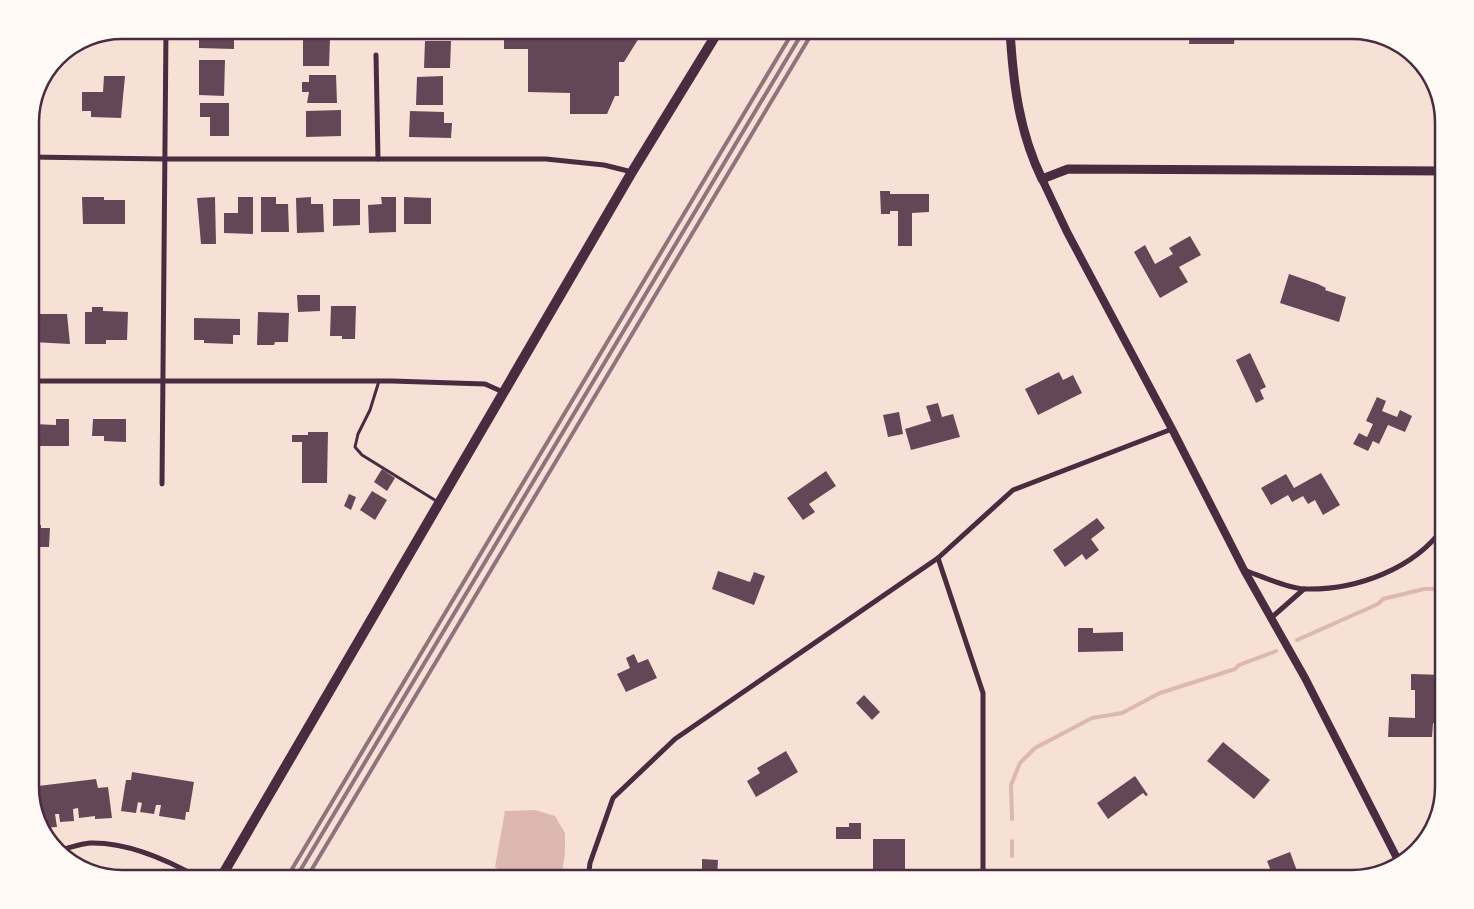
<svg xmlns="http://www.w3.org/2000/svg" width="1474" height="909" font-family="Roboto,sans-serif">
<style>
.water{fill:#dcb8b0}
.lines{fill:none;stroke-linecap:round;stroke-linejoin:round}
.stream{stroke:#dcb8b0;stroke-width:4}
.building{fill:#644757}
.service{stroke:#4a2c40;stroke-width:3}
.minor{stroke:#4a2c40;stroke-width:5}
.tertiary{stroke:#4a2c40;stroke-width:8}
.secondary{stroke:#4a2c40;stroke-width:9}
.primary{stroke:#4a2c40;stroke-width:10}
.rail{stroke:#8f747c;stroke-width:4}
.rim{fill:none;stroke:#4a2c40;stroke-width:2.5}
</style>
<rect width="100%" height="100%" fill="#f7e1d7"/>
<path class="water" d="M 535,810 L 555,816 L 565,833 L 565,853 L 561,879 L 512,879 L 495,867 L 505,811 Z"/>
<g class="lines">
<g class="stream">
<path d="M 1297,640 L 1378,604 L 1383,599 L 1424,589 L 1444,589"/>
<path d="M 1012,819 L 1011,785 L 1020,763 L 1035,748 L 1092,718 L 1122,713 L 1160,693 L 1235,669 L 1239,665 L 1276,651"/>
<path d="M 1012,841 L 1012,856"/>
<path d="M 1013,874 L 1013,879"/>
</g>
</g>
<g class="building">
<path d="M 206,30 L 234,30 L 234,49 L 199,48 L 199,34 L 206,34 Z"/>
<path d="M 504,30 L 644,30 L 624,62 L 619,62 L 619,96 L 615,96 L 607,114 L 570,114 L 570,93 L 528,92 L 528,49 L 504,49 Z"/>
<path d="M 1190,30 L 1235,30 L 1234,44 L 1189,44 Z"/>
<path d="M 303,39 L 330,39 L 329,66 L 303,66 Z"/>
<path d="M 425,41 L 451,41 L 450,68 L 424,68 Z"/>
<path d="M 199,60 L 225,60 L 224,96 L 199,95 Z"/>
<path d="M 309,75 L 336,75 L 337,103 L 307,103 L 309,92 L 302,92 L 302,82 L 309,82 Z"/>
<path d="M 104,76 L 125,76 L 121,118 L 91,117 L 91,111 L 82,111 L 82,92 L 103,92 Z"/>
<path d="M 443,76 L 443,105 L 416,105 L 417,77 Z"/>
<path d="M 200,103 L 229,103 L 229,136 L 210,136 L 210,117 L 200,117 Z"/>
<path d="M 341,110 L 341,136 L 306,137 L 306,111 Z"/>
<path d="M 410,111 L 444,112 L 444,123 L 452,123 L 451,138 L 409,137 Z"/>
<path d="M 880,191 L 890,191 L 890,194 L 929,194 L 929,212 L 912,213 L 912,246 L 898,246 L 898,211 L 890,211 L 890,214 L 881,214 Z"/>
<path d="M 82,197 L 104,197 L 104,200 L 125,200 L 125,224 L 83,224 Z"/>
<path d="M 215,197 L 216,244 L 201,244 L 197,198 Z"/>
<path d="M 238,197 L 253,197 L 253,234 L 224,233 L 224,213 L 238,213 Z"/>
<path d="M 261,197 L 276,197 L 276,204 L 288,204 L 289,232 L 261,232 Z"/>
<path d="M 311,197 L 311,204 L 323,204 L 324,232 L 297,233 L 296,198 Z"/>
<path d="M 381,197 L 396,197 L 396,232 L 369,233 L 368,205 L 382,204 Z"/>
<path d="M 404,197 L 431,198 L 431,224 L 404,224 Z"/>
<path d="M 333,199 L 360,199 L 360,225 L 333,226 Z"/>
<path d="M 1190,236 L 1201,255 L 1179,267 L 1188,282 L 1160,298 L 1134,252 L 1145,245 L 1155,264 L 1173,254 L 1169,248 Z"/>
<path d="M 1289,274 L 1318,284 L 1326,288 L 1325,290 L 1346,297 L 1339,322 L 1280,303 Z"/>
<path d="M 297,295 L 320,295 L 320,311 L 298,312 Z"/>
<path d="M 331,306 L 356,306 L 355,339 L 342,339 L 342,336 L 330,336 Z"/>
<path d="M 92,307 L 103,307 L 103,311 L 128,312 L 127,340 L 106,340 L 106,344 L 85,344 L 85,312 L 92,312 Z"/>
<path d="M 258,312 L 289,313 L 288,342 L 275,342 L 274,345 L 257,345 Z"/>
<path d="M 33,314 L 67,314 L 70,344 L 32,342 Z"/>
<path d="M 194,318 L 240,319 L 240,335 L 233,335 L 233,344 L 204,343 L 204,340 L 194,340 Z"/>
<path d="M 1250,353 L 1266,387 L 1260,390 L 1264,399 L 1256,403 L 1236,360 Z"/>
<path d="M 1059,372 L 1063,380 L 1073,375 L 1082,393 L 1038,415 L 1025,389 Z"/>
<path d="M 1377,397 L 1386,401 L 1382,411 L 1397,417 L 1400,410 L 1412,416 L 1405,432 L 1388,425 L 1379,444 L 1373,441 L 1368,451 L 1353,444 L 1359,433 L 1367,437 L 1373,424 L 1366,421 Z"/>
<path d="M 938,403 L 942,417 L 953,414 L 960,437 L 911,450 L 905,429 L 931,421 L 926,406 Z"/>
<path d="M 899,412 L 903,434 L 888,437 L 883,415 Z"/>
<path d="M 56,419 L 69,419 L 69,446 L 34,446 L 34,424 L 56,425 Z"/>
<path d="M 93,419 L 126,419 L 126,442 L 104,441 L 104,436 L 92,436 Z"/>
<path d="M 308,432 L 328,432 L 327,483 L 302,483 L 302,442 L 292,442 L 292,435 L 308,435 Z"/>
<path d="M 382,469 L 395,478 L 387,491 L 374,482 Z"/>
<path d="M 826,471 L 836,486 L 809,504 L 815,512 L 803,520 L 787,498 Z"/>
<path d="M 1321,473 L 1340,505 L 1323,515 L 1315,500 L 1308,504 L 1303,496 L 1292,502 L 1288,495 L 1271,505 L 1261,488 L 1286,474 L 1294,488 Z"/>
<path d="M 372,491 L 387,500 L 375,520 L 360,510 Z"/>
<path d="M 349,494 L 356,497 L 351,510 L 344,506 Z"/>
<path d="M 1097,518 L 1105,528 L 1091,539 L 1099,550 L 1086,560 L 1082,554 L 1065,567 L 1053,550 Z"/>
<path d="M 30,525 L 41,525 L 41,528 L 50,528 L 49,547 L 30,547 Z"/>
<path d="M 718,571 L 750,582 L 754,572 L 765,576 L 754,605 L 712,589 Z"/>
<path d="M 1078,628 L 1093,628 L 1093,633 L 1123,632 L 1123,651 L 1078,652 Z"/>
<path d="M 634,654 L 638,663 L 648,659 L 657,678 L 626,692 L 617,674 L 630,668 L 626,658 Z"/>
<path d="M 1411,674 L 1444,675 L 1444,723 L 1433,723 L 1432,737 L 1388,737 L 1389,717 L 1415,718 L 1415,690 L 1411,690 Z"/>
<path d="M 864,695 L 880,712 L 872,720 L 856,703 Z"/>
<path d="M 1223,742 L 1270,780 L 1254,799 L 1207,761 Z"/>
<path d="M 786,751 L 798,772 L 756,797 L 747,781 L 760,773 L 757,768 Z"/>
<path d="M 132,772 L 194,782 L 189,812 L 186,812 L 185,820 L 159,816 L 161,805 L 156,805 L 154,814 L 140,812 L 142,803 L 138,802 L 136,813 L 121,811 L 126,780 L 131,780 Z"/>
<path d="M 1135,776 L 1148,795 L 1146,796 L 1143,793 L 1108,819 L 1097,803 Z"/>
<path d="M 96,779 L 98,788 L 108,787 L 112,818 L 95,819 L 95,816 L 79,818 L 78,808 L 73,809 L 74,821 L 60,822 L 59,814 L 55,814 L 57,827 L 41,828 L 37,799 L 39,798 L 38,786 Z"/>
<path d="M 849,823 L 861,823 L 861,839 L 836,839 L 836,827 L 849,827 Z"/>
<path d="M 873,839 L 905,839 L 905,879 L 864,879 L 864,874 L 873,874 Z"/>
<path d="M 1290,852 L 1300,879 L 1274,879 L 1267,861 Z"/>
<path d="M 702,859 L 718,860 L 717,879 L 702,879 Z"/>
<path d="M 135,870 L 136,879 L 119,878 L 118,872 Z"/>
<path d="M 1106,872 L 1123,873 L 1123,879 L 1106,879 Z"/>
</g>
<g class="lines">
<path class="service" d="M 379,381 L 370,410 L 358,434 L 355,447 L 362,455 L 438,502"/>
<g class="minor">
<path d="M 376,55 L 378,159"/>
<path d="M 30,157 L 165,159 L 546,159 L 604,165 L 632,172"/>
<path d="M 30,381 L 392,381 L 485,384 L 503,392"/>
<path d="M 162,484 L 166,30"/>
<path d="M 1436,539 L 1444,542"/>
<path d="M 938,558 L 983,693 L 983,879"/>
<path d="M 1244,570 C 1261,576 1289,589 1306,589 C 1357,590 1414,569 1444,527"/>
<path d="M 1271,618 L 1304,589"/>
<path d="M 59,850 C 69,848 80,844 90,843 C 129,842 168,860 201,879"/>
<path d="M 588,879 L 590,863 L 613,798 L 675,739 L 938,558 L 1013,490 L 1172,429"/>
</g>
<path class="tertiary" d="M 1042,179 L 1067,232 L 1172,429 L 1244,570 L 1305,678 L 1400,864"/>
<path class="secondary" d="M 1010,30 C 1013,82 1019,132 1042,179 L 1068,169 L 1444,171"/>
<path class="primary" d="M 220,879 L 632,172 L 719,30"/>
<g class="rail">
<path d="M 286,879 L 794,30"/>
<path d="M 295,879 L 804,30"/>
<path d="M 306,879 L 814,30"/>
</g>
</g>
<path d="M0 0H1474V909H0ZM122 39H1352A83 83 0 0 1 1435 122V787A83 83 0 0 1 1352 870H122A83 83 0 0 1 39 787V122A83 83 0 0 1 122 39Z" fill="#fffaf5" fill-rule="evenodd"/>
<path class="rim" d="M122 39H1352A83 83 0 0 1 1435 122V787A83 83 0 0 1 1352 870H122A83 83 0 0 1 39 787V122A83 83 0 0 1 122 39Z"/>
</svg>
